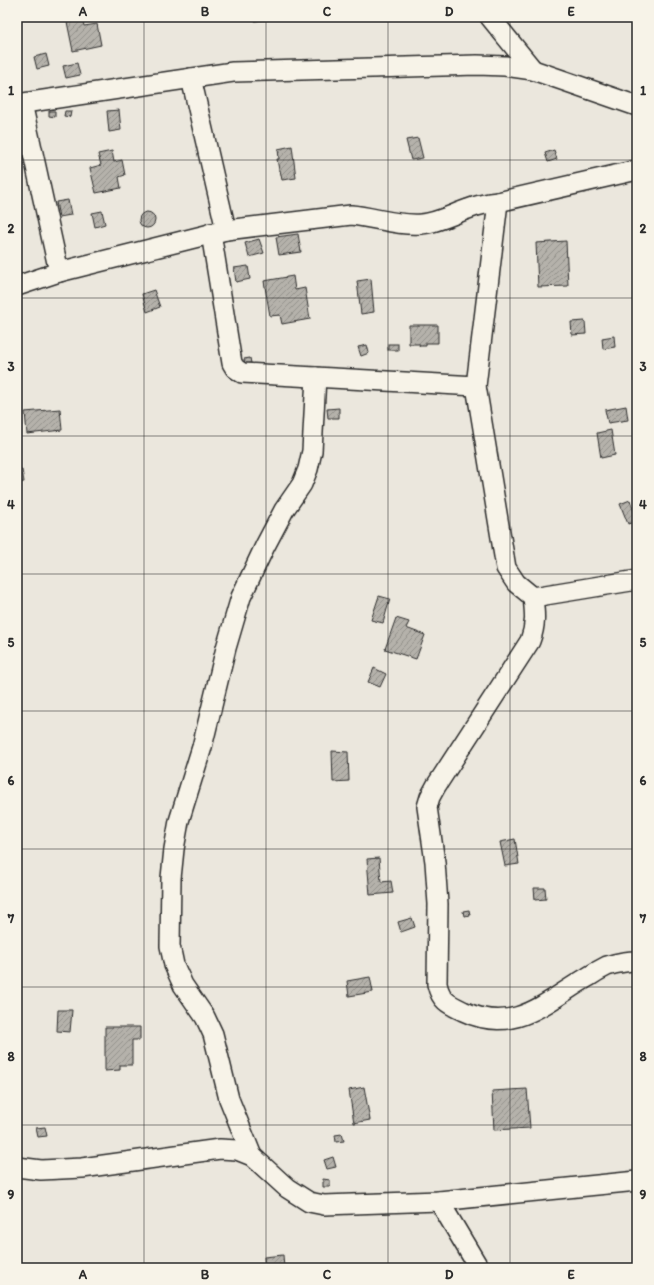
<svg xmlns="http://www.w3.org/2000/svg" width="654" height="1285" font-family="Itim,sans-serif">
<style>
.building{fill:url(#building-hatch);stroke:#2b2b2b}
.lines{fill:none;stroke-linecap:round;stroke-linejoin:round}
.street-casing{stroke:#2b2b2b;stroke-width:22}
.street{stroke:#f7f3e8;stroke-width:19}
.grid{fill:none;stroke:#2b2b2b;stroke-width:1;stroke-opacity:0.55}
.neatline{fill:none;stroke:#2b2b2b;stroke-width:1.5}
.grid-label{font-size:13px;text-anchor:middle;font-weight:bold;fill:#2b2b2b}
</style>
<defs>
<pattern id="building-hatch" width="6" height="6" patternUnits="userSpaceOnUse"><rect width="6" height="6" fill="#b5b2ab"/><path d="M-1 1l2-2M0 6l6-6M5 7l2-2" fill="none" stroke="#93918b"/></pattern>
</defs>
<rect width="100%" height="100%" fill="#ebe7dd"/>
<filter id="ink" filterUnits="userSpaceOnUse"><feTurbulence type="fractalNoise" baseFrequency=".025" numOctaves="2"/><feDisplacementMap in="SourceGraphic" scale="8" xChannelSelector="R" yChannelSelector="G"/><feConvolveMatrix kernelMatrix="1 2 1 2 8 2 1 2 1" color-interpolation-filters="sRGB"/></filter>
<g filter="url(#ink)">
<g class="building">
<path d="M 66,17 L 82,17 L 84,26 L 97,24 L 101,45 L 73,51 Z"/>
<path d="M 255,17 L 273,17 L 273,19 L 255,21 Z"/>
<path d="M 46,54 L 49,66 L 37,69 L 34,57 Z"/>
<path d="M 637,56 L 637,65 L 634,65 L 633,57 Z"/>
<path d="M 77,63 L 80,75 L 66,78 L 63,66 Z"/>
<path d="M 119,110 L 121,130 L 109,132 L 107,111 Z"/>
<path d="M 49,111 L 55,111 L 55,117 L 49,116 Z"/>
<path d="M 65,111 L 71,111 L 70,117 L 64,116 Z"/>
<path d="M 418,138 L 423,158 L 411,160 L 406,140 Z"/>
<path d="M 292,146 L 296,178 L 282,180 L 280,170 L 279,170 L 277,159 L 279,159 L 278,149 Z"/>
<path d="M 554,150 L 557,159 L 548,162 L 545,153 Z"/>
<path d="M 112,151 L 114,162 L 122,160 L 125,175 L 119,177 L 121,188 L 96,193 L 90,168 L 101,165 L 98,154 Z"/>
<path d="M 68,200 L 71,215 L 59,217 L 56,202 Z"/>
<path d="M 102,211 L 105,224 L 95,227 L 92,213 Z"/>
<circle cx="147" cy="220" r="8"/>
<path d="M 298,234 L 301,252 L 279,255 L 276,237 Z"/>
<path d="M 259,239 L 264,253 L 249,257 L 245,243 Z"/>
<path d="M 566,241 L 568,286 L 538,287 L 536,243 Z"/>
<path d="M 248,266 L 250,279 L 236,282 L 234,268 Z"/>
<path d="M 293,276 L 295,290 L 305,288 L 310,319 L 282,324 L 280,315 L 270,316 L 264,281 Z"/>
<path d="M 371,279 L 374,312 L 361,314 L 357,281 Z"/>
<path d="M 154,290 L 160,307 L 147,312 L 142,294 Z"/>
<path d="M 585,321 L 586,334 L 572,335 L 571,322 Z"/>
<path d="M 409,325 L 438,325 L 438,343 L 426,343 L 426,346 L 419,346 L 420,344 L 409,344 Z"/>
<path d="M 614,336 L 615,347 L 603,349 L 602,338 Z"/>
<rect x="388" y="344" width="10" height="6"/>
<path d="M 367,345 L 369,353 L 361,356 L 358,347 Z"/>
<path d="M 250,358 L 251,363 L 245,365 L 244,359 Z"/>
<path d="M 626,406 L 628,420 L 608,423 L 605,410 Z"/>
<path d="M 339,408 L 339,418 L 328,418 L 327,409 Z"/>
<path d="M 60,409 L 62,430 L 27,434 L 25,412 Z"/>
<path d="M 21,414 L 22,425 L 17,426 L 17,415 Z"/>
<path d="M 611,430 L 615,455 L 601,458 L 597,433 Z"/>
<path d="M 22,470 L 24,482 L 17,483 L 17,471 Z"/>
<path d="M 630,500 L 637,521 L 628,524 L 620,504 Z"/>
<path d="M 379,596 L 390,599 L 383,623 L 371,620 Z"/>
<path d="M 396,618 L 409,622 L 406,628 L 425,635 L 416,659 L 385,649 Z"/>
<path d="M 374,668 L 386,674 L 380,687 L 368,682 Z"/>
<path d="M 332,751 L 348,752 L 349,781 L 333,782 Z"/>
<path d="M 515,839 L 519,864 L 505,866 L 500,842 Z"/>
<path d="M 379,858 L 381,882 L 391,881 L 393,893 L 370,895 L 367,859 Z"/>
<path d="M 534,888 L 545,888 L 546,899 L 535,900 Z"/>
<path d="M 469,910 L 470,915 L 464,916 L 463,911 Z"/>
<path d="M 412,918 L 415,927 L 401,932 L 398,922 Z"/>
<path d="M 370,977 L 373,992 L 349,996 L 347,981 Z"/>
<path d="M 58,1010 L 72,1010 L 70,1032 L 57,1031 Z"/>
<path d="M 105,1027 L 140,1027 L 140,1040 L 132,1040 L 132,1065 L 120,1065 L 120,1070 L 105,1071 Z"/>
<path d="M 364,1087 L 370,1120 L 354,1123 L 349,1090 Z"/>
<path d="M 527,1089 L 530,1128 L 494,1130 L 492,1091 Z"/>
<path d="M 45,1127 L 47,1136 L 38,1137 L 36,1128 Z"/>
<path d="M 342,1134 L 344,1141 L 336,1142 L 335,1135 Z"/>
<path d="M 333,1157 L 336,1167 L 327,1169 L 324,1160 Z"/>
<path d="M 323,1179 L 330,1180 L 330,1187 L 323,1187 Z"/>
<path d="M 283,1255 L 284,1268 L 265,1268 L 264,1257 Z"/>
</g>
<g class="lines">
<g class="street-casing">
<g id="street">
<path d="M 490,17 L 533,70"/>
<path d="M 191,78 L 226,230"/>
<path d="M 22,103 L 59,272"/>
<path d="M 17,104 L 233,72 L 477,65 L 505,66 L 533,70 L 637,106"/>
<path d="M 498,202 L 476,386 L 506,568 L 516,583 L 533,597 L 637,580"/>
<path d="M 211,233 L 232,363 L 235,368 L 242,373 L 476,386"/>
<path d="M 17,286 L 59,272 L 226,230 L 351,215 C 374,217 398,226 421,224 C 437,223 453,214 468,209 C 478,205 487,203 498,202 L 637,170"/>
<path d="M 533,597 C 535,614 536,625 530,641 L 436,786 L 430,797 L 427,807 L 435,862 L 438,904 L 437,984 C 441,1001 448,1004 463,1011 C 515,1036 546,1001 588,977 C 594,973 601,969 607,966 C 617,963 627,961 637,961"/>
<path d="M 252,1156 L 229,1099 L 213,1034 L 205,1017 L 183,985 L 174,965 L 170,946 L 171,878 L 174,849 L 179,821 L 202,747 L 226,648 L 241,597 L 265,546 L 284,510 L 302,484 L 308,469 L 312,451 L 316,377"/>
<path d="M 17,1167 L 41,1170 L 82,1168 L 220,1149 L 237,1150 L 252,1156 L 287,1188 L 309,1202 L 324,1205 L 439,1201 L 637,1181"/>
<path d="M 439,1201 L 479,1268"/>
</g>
</g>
<use href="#street" class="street"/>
</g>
</g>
<path class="grid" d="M 144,17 L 144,1268M 266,17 L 266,1268M 388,17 L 388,1268M 510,17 L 510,1268M 17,160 L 637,160M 17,298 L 637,298M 17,436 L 637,436M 17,574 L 637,574M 17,711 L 637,711M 17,849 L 637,849M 17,987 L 637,987M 17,1125 L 637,1125"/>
<rect width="654" height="1285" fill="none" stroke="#f7f3e8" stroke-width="44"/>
<rect x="22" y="22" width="610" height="1241" class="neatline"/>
<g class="grid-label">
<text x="83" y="16">A</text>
<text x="205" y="16">B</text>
<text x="327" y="16">C</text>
<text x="449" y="16">D</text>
<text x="571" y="16">E</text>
<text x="11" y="95">1</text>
<text x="643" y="95">1</text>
<text x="11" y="233">2</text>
<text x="643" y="233">2</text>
<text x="11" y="371">3</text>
<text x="643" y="371">3</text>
<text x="11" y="509">4</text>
<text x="643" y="509">4</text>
<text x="11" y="647">5</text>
<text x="643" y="647">5</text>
<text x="11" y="785">6</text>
<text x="643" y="785">6</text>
<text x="11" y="923">7</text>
<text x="643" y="923">7</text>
<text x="11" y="1061">8</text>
<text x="643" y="1061">8</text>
<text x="11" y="1199">9</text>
<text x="643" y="1199">9</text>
<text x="83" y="1279">A</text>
<text x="205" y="1279">B</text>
<text x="327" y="1279">C</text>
<text x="449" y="1279">D</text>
<text x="571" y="1279">E</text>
</g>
</svg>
